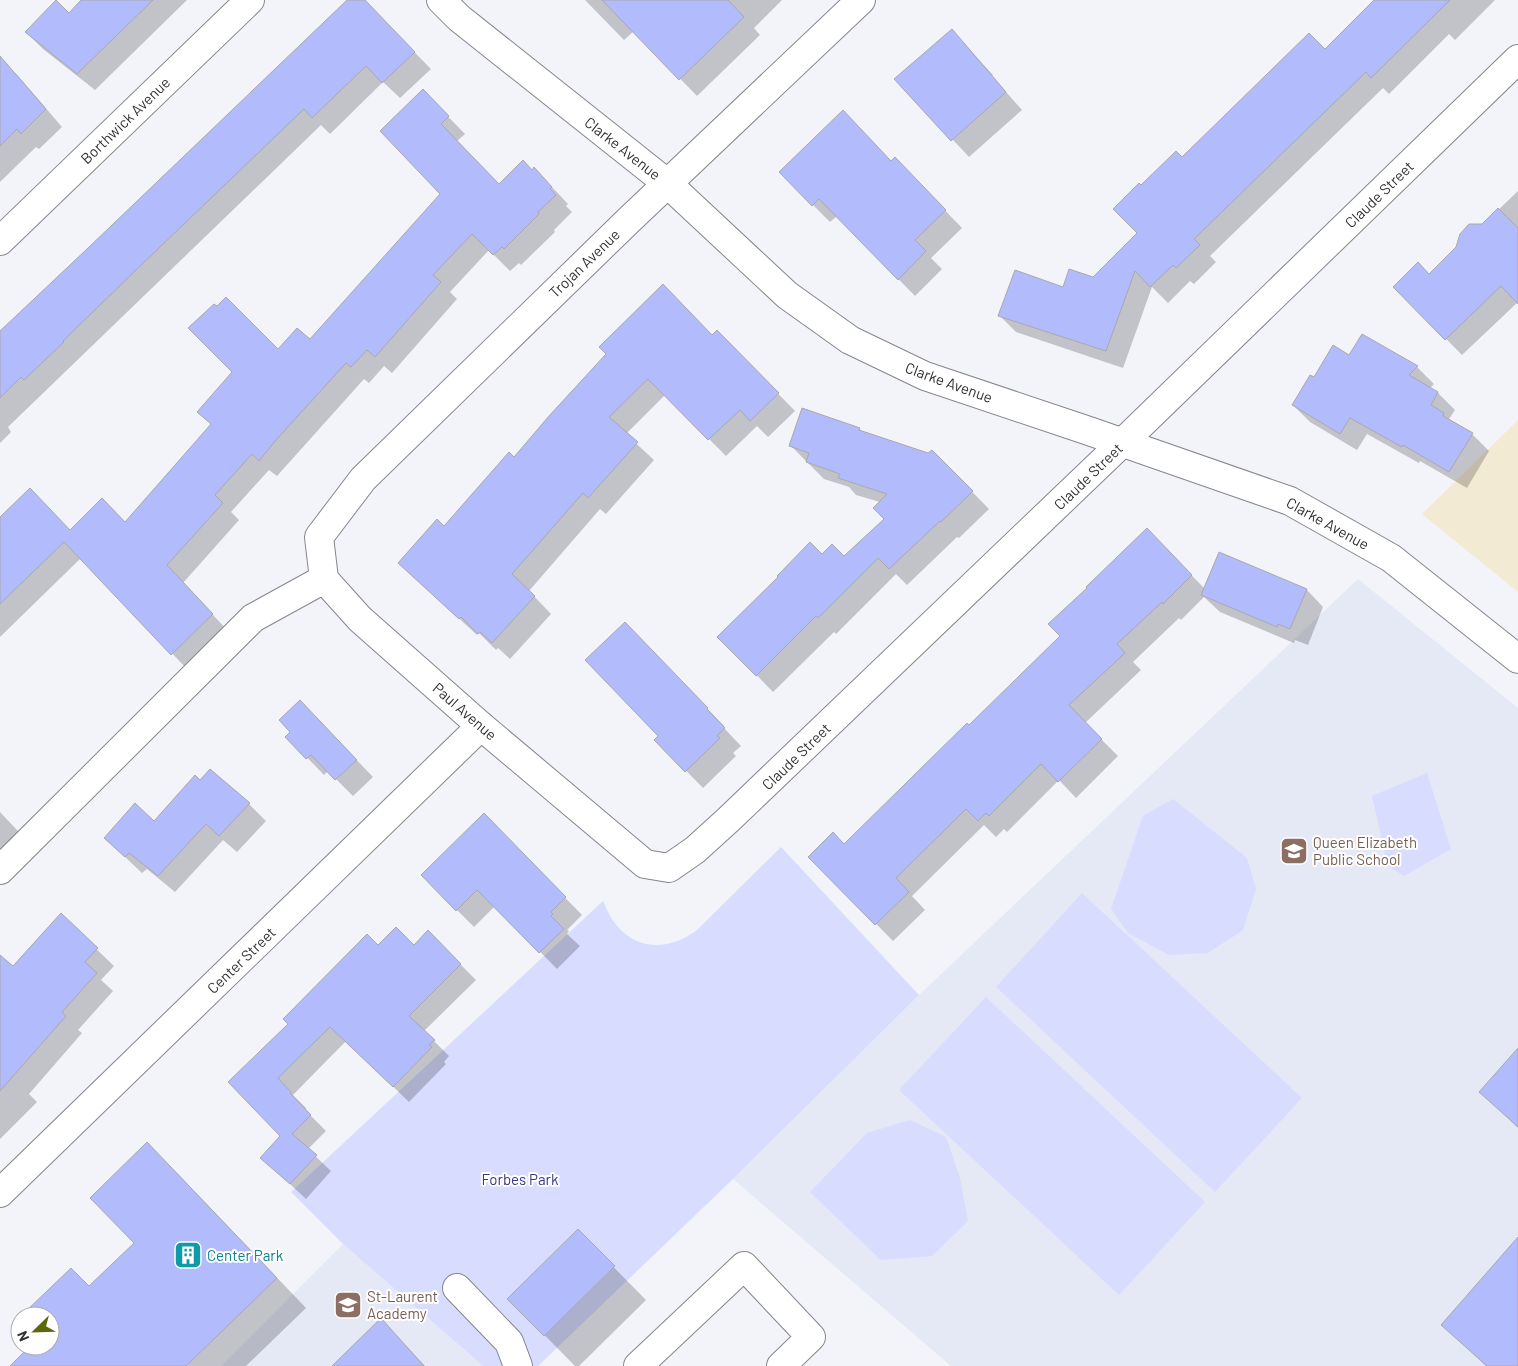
<svg xmlns="http://www.w3.org/2000/svg" width="1518" height="1366" font-family="Barlow,sans-serif">
<style>
.commercial{fill:#f3ead4}
.built{fill:#e5e8f5}
.green{fill:#d8ddff}
.shadow{fill:#0003}
.building{fill:#b2bbfc;stroke:#a8a9ae}
.lines{fill:none;stroke-linecap:round;stroke-linejoin:round}
.minor-casing{stroke:#85868b;stroke-width:30}
.minor{stroke:#fff;stroke-width:28}
.labels{text-anchor:middle;dominant-baseline:central;stroke-width:4;stroke-linejoin:round;paint-order:stroke}
.street-label{font-size:15px;fill:#303032;stroke:#fff}
.education-label{font-size:15px;fill:#785e54;stroke:#fff;text-anchor:start}
.park-label{font-size:15px;fill:#383983;stroke:#fff}
.culture-label{font-size:15px;fill:#0d838f;stroke:#fff;text-anchor:start}
</style>
<rect width="100%" height="100%" fill="#f3f4fa"/>
<path class="commercial" d="M 1518,420 L 1518,592 L 1422,514 Z"/>
<g class="built">
<path d="M 1358,579 L 1518,708 L 1518,1366 L 951,1366 L 733,1179 L 919,995 Z"/>
<path d="M 343,1244 L 483,1366 L 221,1366 Z"/>
</g>
<g class="green">
<path d="M 1427,773 L 1451,849 L 1404,876 L 1388,866 L 1372,796 Z"/>
<path d="M 1173,799 L 1247,858 L 1256,889 L 1243,930 L 1208,953 L 1169,955 L 1128,933 L 1111,909 L 1143,816 Z"/>
<path d="M 781,847 L 919,995 L 733,1179 L 538,1366 L 483,1366 L 343,1244 L 291,1192 L 603,901 C 606,907 608,913 612,919 C 633,951 668,952 697,930 Z"/>
<path d="M 1082,893 L 1302,1098 L 1215,1192 L 996,987 Z"/>
<path d="M 986,997 L 1205,1202 L 1119,1295 L 899,1090 Z"/>
<path d="M 910,1120 L 946,1137 L 960,1178 L 968,1221 L 932,1256 L 881,1260 L 810,1192 L 867,1133 Z"/>
</g>
<g class="shadow">
<path d="M 83,0 L 187,0 L 95,90 L 43,49 L 26,32 L 69,14 Z"/>
<path d="M 349,0 L 363,0 L 431,69 L 400,98 L 383,82 L 330,134 L 321,125 L 8,427 L 11,432 L 0,443 L 0,333 Z"/>
<path d="M 585,0 L 782,0 L 754,28 L 760,35 L 697,96 L 634,31 L 624,40 Z"/>
<path d="M 1376,0 L 1495,0 L 1455,40 L 1449,34 L 1389,94 L 1383,88 L 1210,256 L 1216,262 L 1194,284 L 1190,281 L 1168,303 L 1152,287 L 1123,368 L 1016,332 L 999,315 L 1064,288 L 1093,278 L 1138,233 L 1141,186 L 1182,159 L 1325,50 Z"/>
<path d="M 952,31 L 993,75 L 992,76 L 1022,110 L 969,157 L 896,79 Z"/>
<path d="M 2,60 L 19,77 L 62,127 L 39,149 L 36,147 L 0,182 L 0,62 Z"/>
<path d="M 423,91 L 465,134 L 457,141 L 500,186 L 532,171 L 551,186 L 568,204 L 566,206 L 572,212 L 554,230 L 555,232 L 521,265 L 519,263 L 510,271 L 489,250 L 450,292 L 457,299 L 392,373 L 384,366 L 369,383 L 364,379 L 277,476 L 269,470 L 231,512 L 239,520 L 183,583 L 229,632 L 188,670 L 81,558 L 0,637 L 0,516 L 1,517 L 70,531 L 125,523 L 212,425 L 198,412 L 278,350 L 310,341 L 442,194 Z"/>
<path d="M 891,162 L 912,176 L 962,228 L 931,258 L 942,269 L 915,296 L 837,216 L 830,222 L 780,172 Z"/>
<path d="M 1518,191 L 1518,302 L 1462,355 L 1395,287 L 1429,276 Z"/>
<path d="M 717,331 L 795,411 L 768,437 L 757,426 L 726,456 L 665,395 L 626,434 L 654,460 L 606,514 L 600,509 L 529,591 L 551,614 L 510,659 L 498,648 L 496,650 L 479,633 L 477,635 L 416,579 L 444,527 L 515,459 L 712,336 Z"/>
<path d="M 1362,336 L 1417,367 L 1434,384 L 1430,388 L 1438,393 L 1455,410 L 1449,419 L 1472,434 L 1489,451 L 1467,488 L 1420,461 L 1419,463 L 1367,434 L 1357,450 L 1310,422 L 1293,405 L 1314,379 L 1350,357 Z"/>
<path d="M 859,429 L 863,432 L 929,455 L 932,451 L 989,509 L 959,538 L 957,537 L 907,585 L 896,574 L 836,634 L 834,632 L 773,692 L 719,637 L 822,556 L 844,558 L 885,519 L 880,502 L 856,495 L 849,487 L 824,479 L 791,446 Z"/>
<path d="M 1147,530 L 1205,589 L 1220,554 L 1307,590 L 1323,607 L 1308,645 L 1295,640 L 1294,643 L 1220,612 L 1204,597 L 1181,620 L 1179,618 L 1133,662 L 1141,670 L 1085,723 L 1118,756 L 1076,798 L 1059,780 L 1007,832 L 1004,829 L 996,837 L 984,825 L 912,896 L 925,910 L 893,941 L 810,857 L 844,845 L 969,727 L 1062,636 L 1089,588 Z"/>
<path d="M 642,641 L 724,726 L 723,727 L 741,746 L 733,753 L 736,756 L 703,788 L 656,740 L 660,736 Z"/>
<path d="M 317,719 L 373,777 L 353,796 L 328,771 L 324,775 L 287,737 Z"/>
<path d="M 201,781 L 249,804 L 266,821 L 237,852 L 223,840 L 175,892 L 147,869 L 142,873 L 105,838 L 154,823 Z"/>
<path d="M 0,812 L 32,846 L 0,876 Z"/>
<path d="M 501,832 L 582,915 L 567,930 L 569,931 L 567,934 L 580,946 L 557,969 L 495,906 L 474,927 L 457,910 Z"/>
<path d="M 61,915 L 114,966 L 101,980 L 113,991 L 78,1030 L 82,1033 L 29,1094 L 37,1102 L 0,1139 L 0,957 L 13,968 Z"/>
<path d="M 428,932 L 476,980 L 424,1031 L 449,1056 L 444,1062 L 446,1064 L 409,1102 L 346,1041 L 293,1095 L 306,1108 L 305,1110 L 326,1131 L 308,1149 L 331,1171 L 306,1199 L 262,1158 L 282,1136 L 230,1082 L 378,947 L 414,947 Z"/>
<path d="M 1518,1050 L 1518,1128 L 1481,1092 Z"/>
<path d="M 177,1173 L 306,1308 L 246,1366 L 11,1366 L 32,1346 L 50,1346 L 50,1316 L 29,1316 L 89,1288 L 135,1243 Z"/>
<path d="M 578,1231 L 646,1300 L 579,1366 L 575,1366 L 509,1299 Z"/>
<path d="M 1518,1243 L 1518,1366 L 1486,1366 L 1442,1324 Z"/>
<path d="M 381,1320 L 425,1366 L 334,1366 Z"/>
</g>
<g class="building">
<path d="M 56,0 L 69,13 L 81,0 L 153,0 L 77,74 L 25,32 Z"/>
<path d="M 347,0 L 365,0 L 415,52 L 382,83 L 366,66 L 312,118 L 304,109 L 136,270 L 63,341 L 64,342 L 24,380 L 21,377 L 0,398 L 0,331 L 88,248 Z"/>
<path d="M 602,0 L 728,0 L 744,17 L 679,80 Z"/>
<path d="M 1374,0 L 1450,0 L 1371,78 L 1366,72 L 1194,239 L 1200,245 L 1176,268 L 1173,265 L 1150,287 L 1135,271 L 1106,351 L 998,316 L 1015,270 L 1063,287 L 1069,269 L 1093,277 L 1137,233 L 1113,209 L 1139,183 L 1141,185 L 1176,151 L 1182,157 L 1309,33 L 1325,49 Z"/>
<path d="M 952,29 L 1006,92 L 951,141 L 894,79 Z"/>
<path d="M 0,56 L 46,109 L 21,134 L 17,129 L 0,146 Z"/>
<path d="M 423,89 L 449,116 L 441,124 L 499,184 L 523,160 L 532,170 L 534,167 L 552,187 L 550,189 L 556,195 L 538,212 L 539,214 L 504,249 L 502,247 L 493,255 L 472,234 L 433,275 L 441,282 L 375,357 L 367,350 L 351,367 L 346,363 L 276,440 L 259,461 L 252,454 L 215,495 L 223,503 L 167,565 L 213,614 L 171,655 L 64,542 L 0,604 L 0,517 L 30,488 L 70,530 L 102,498 L 125,522 L 211,424 L 197,412 L 232,372 L 188,328 L 214,304 L 217,306 L 226,297 L 278,349 L 297,328 L 310,339 L 440,194 L 380,131 Z"/>
<path d="M 843,110 L 891,161 L 895,157 L 946,210 L 915,240 L 926,251 L 898,280 L 819,199 L 812,206 L 779,172 Z"/>
<path d="M 1498,208 L 1518,228 L 1518,304 L 1501,286 L 1445,340 L 1393,287 L 1418,262 L 1429,274 L 1456,247 L 1460,234 L 1469,224 L 1482,224 Z"/>
<path d="M 663,284 L 712,335 L 717,330 L 779,393 L 750,421 L 740,410 L 708,440 L 648,379 L 609,417 L 638,442 L 588,498 L 583,493 L 512,574 L 535,596 L 492,643 L 480,632 L 478,634 L 461,617 L 459,619 L 398,563 L 437,519 L 444,526 L 509,452 L 514,457 L 549,416 L 606,354 L 599,347 Z"/>
<path d="M 1362,334 L 1418,366 L 1409,375 L 1438,392 L 1431,405 L 1444,413 L 1443,416 L 1473,433 L 1449,472 L 1403,445 L 1402,447 L 1350,418 L 1340,434 L 1292,405 L 1310,375 L 1314,377 L 1333,345 L 1349,355 Z"/>
<path d="M 802,408 L 860,428 L 859,430 L 928,453 L 932,450 L 973,491 L 941,522 L 940,521 L 889,569 L 878,558 L 818,618 L 816,616 L 756,676 L 717,637 L 778,577 L 777,576 L 810,542 L 822,554 L 832,544 L 844,556 L 884,519 L 873,508 L 887,494 L 838,478 L 840,474 L 806,462 L 809,453 L 789,446 Z"/>
<path d="M 1147,528 L 1192,575 L 1163,604 L 1162,602 L 1117,644 L 1125,653 L 1069,705 L 1102,739 L 1058,782 L 1041,764 L 989,816 L 986,813 L 978,821 L 966,809 L 896,878 L 909,892 L 875,925 L 808,857 L 833,832 L 844,844 L 967,723 L 969,725 L 1060,636 L 1048,624 L 1087,588 L 1086,587 Z"/>
<path d="M 1219,552 L 1307,589 L 1290,629 L 1278,624 L 1277,627 L 1201,595 Z"/>
<path d="M 625,622 L 708,708 L 707,709 L 725,728 L 717,736 L 720,738 L 685,772 L 654,740 L 658,736 L 585,660 Z"/>
<path d="M 300,700 L 357,760 L 335,780 L 311,755 L 306,759 L 285,737 L 290,732 L 279,720 Z"/>
<path d="M 210,769 L 250,803 L 219,836 L 206,824 L 158,876 L 129,853 L 125,857 L 104,838 L 135,803 L 154,821 L 195,775 L 200,780 Z"/>
<path d="M 484,813 L 566,897 L 551,912 L 553,914 L 551,916 L 564,929 L 539,953 L 477,890 L 456,911 L 421,875 Z"/>
<path d="M 61,913 L 98,948 L 85,962 L 97,973 L 62,1012 L 66,1016 L 0,1091 L 0,955 L 13,966 Z"/>
<path d="M 396,927 L 414,945 L 428,930 L 461,964 L 409,1016 L 435,1040 L 429,1045 L 432,1047 L 393,1087 L 330,1027 L 278,1078 L 291,1092 L 290,1093 L 311,1115 L 292,1134 L 317,1155 L 290,1184 L 260,1158 L 280,1136 L 228,1082 L 288,1024 L 283,1019 L 367,934 L 378,945 Z"/>
<path d="M 1518,1048 L 1518,1127 L 1479,1092 Z"/>
<path d="M 147,1142 L 277,1278 L 186,1366 L 10,1366 L 30,1346 L 50,1346 L 50,1316 L 27,1316 L 24,1313 L 71,1268 L 89,1286 L 134,1243 L 90,1198 Z"/>
<path d="M 578,1229 L 615,1266 L 544,1336 L 507,1299 Z"/>
<path d="M 1518,1237 L 1518,1366 L 1487,1366 L 1441,1325 Z"/>
<path d="M 381,1318 L 424,1366 L 332,1366 Z"/>
</g>
<g class="lines">
<g class="minor-casing">
<g id="minor">
<path d="M 441,0 L 459,18 L 668,184 L 787,295 L 850,340 L 925,376 L 1089,431 L 1290,501 L 1391,558 L 1518,659"/>
<path d="M 861,0 L 629,220 L 363,479 L 319,537 L 324,579 L 360,619 L 481,726 L 645,864 L 669,868 L 695,850 L 728,820 L 1123,442 L 1518,59"/>
<path d="M 0,241 L 250,0"/>
<path d="M 0,870 L 253,618 L 324,579"/>
<path d="M 0,1193 L 481,726"/>
<path d="M 457,1288 L 509,1342 L 518,1366"/>
<path d="M 638,1366 L 744,1266 L 811,1337 L 781,1366"/>
</g>
</g>
<use href="#minor" class="minor"/>
</g>
<defs>
<g id="school-square" transform="scale(1.4375)"><rect x="-9" y="-9" width="18" height="18" rx="4" fill="#8d6e63" stroke="#fff"/><path d="M0-5L7-2L0 1L-7-2ZM-4 1L0 2.5L4 1V4Q0 6-4 4Z" fill="#fff"/></g>
<g id="building-square" transform="scale(1.4375)"><rect x="-9" y="-9" width="18" height="18" rx="4" fill="#0f9aa8" stroke="#fff"/><path d="M-4-6H4V6H1V3H-1V6H-4ZM-2.5-4.3h1.7v1.8h-1.7ZM.8-4.3h1.7v1.8H.8ZM-2.5-1h1.7V.8h-1.7ZM.8-1h1.7V.8H.8Z" fill="#fff"/></g>
</defs>
<g fill-rule="evenodd">
<use href="#school-square" x="1294" y="851"/>
<use href="#building-square" x="188" y="1255"/>
<use href="#school-square" x="348" y="1305"/>
</g>
<g class="labels">
<g class="street-label">
<text transform="translate(125 120) rotate(-44)">Borthwick Avenue</text>
<text transform="translate(623 148) rotate(38)">Clarke Avenue</text>
<text transform="translate(1379 194) rotate(-44)">Claude Street</text>
<text transform="translate(584 263) rotate(-44)">Trojan Avenue</text>
<text transform="translate(949 382) rotate(20)">Clarke Avenue</text>
<text transform="translate(1088 476) rotate(-44)">Claude Street</text>
<text transform="translate(1328 523) rotate(29)">Clarke Avenue</text>
<text transform="translate(465 711) rotate(41)">Paul Avenue</text>
<text transform="translate(796 756) rotate(-44)">Claude Street</text>
<text transform="translate(241 960) rotate(-44)">Center Street</text>
</g>
<g class="education-label">
<text x="1313" y="842">Queen Elizabeth<tspan x="1313" dy="17">Public School</tspan></text>
<text x="367" y="1296">St-Laurent<tspan x="367" dy="17">Academy</tspan></text>
</g>
<g class="park-label">
<text x="520" y="1179">Forbes Park</text>
</g>
<g class="culture-label">
<text x="207" y="1255">Center Park</text>
</g>
</g>
<g transform="translate(35 1331) rotate(247)"><circle r="24" fill="#ffffff" stroke="#acacad"/>
<path d="M0-4L9 19L0 12L-9 19Z" fill="#5d680c"/>
<text y="-8" font-size="14" font-weight="bold" text-anchor="middle" fill="#303032">N</text>
</g>
</svg>
